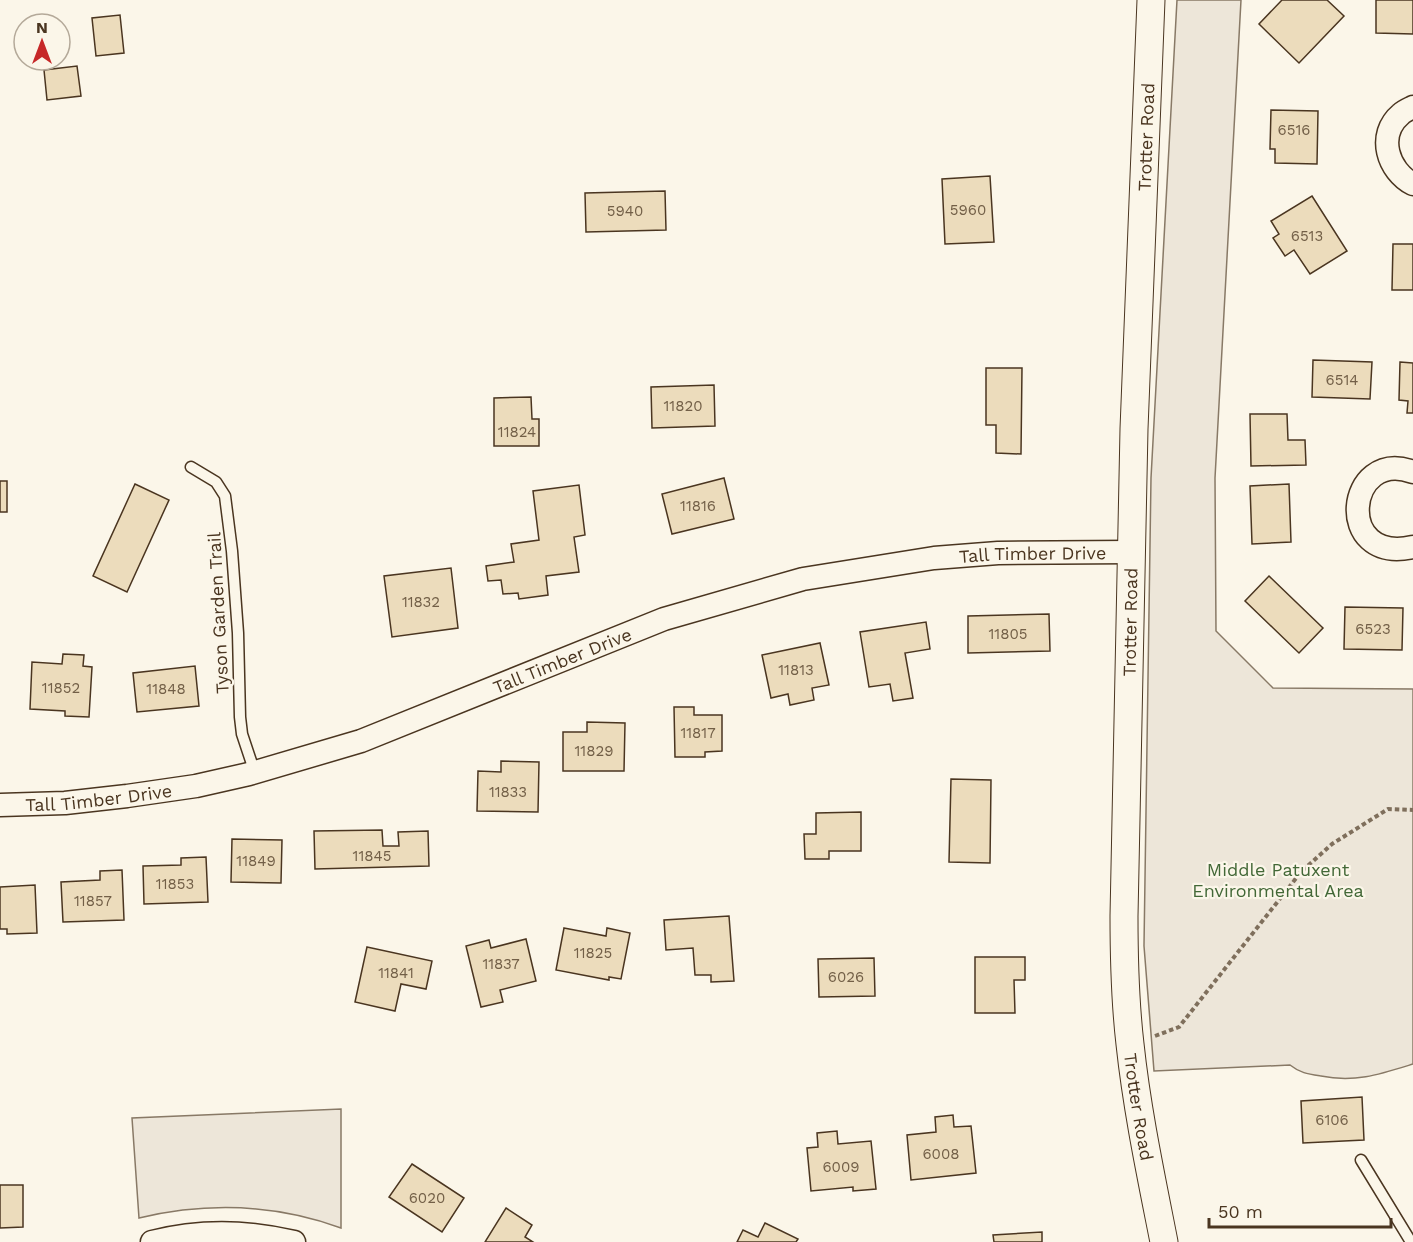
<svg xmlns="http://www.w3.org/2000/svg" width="1413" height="1242" font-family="'Work Sans',sans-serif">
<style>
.green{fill:#ede6d9;stroke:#887966;stroke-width:1.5}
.building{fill:#ecdcbc;stroke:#4a3520;stroke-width:1.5}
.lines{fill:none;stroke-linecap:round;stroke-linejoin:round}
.service-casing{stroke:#4a3520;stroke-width:13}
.minor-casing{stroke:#4a3520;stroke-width:25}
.tertiary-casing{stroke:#4a3520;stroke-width:29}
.path{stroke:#7f6f5c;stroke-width:4;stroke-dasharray:4.5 3;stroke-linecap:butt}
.service{stroke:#fbf6e9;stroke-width:10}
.minor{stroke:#fbf6e9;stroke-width:22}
.tertiary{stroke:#fbf6e9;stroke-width:27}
.labels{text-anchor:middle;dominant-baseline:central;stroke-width:4.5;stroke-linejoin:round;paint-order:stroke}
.number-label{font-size:15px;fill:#725f47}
.street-label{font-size:18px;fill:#4a3520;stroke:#fbf6e9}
.park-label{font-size:18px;fill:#436837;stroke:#fbf6e9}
</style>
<rect width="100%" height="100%" fill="#fbf6e9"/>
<g class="green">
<path d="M 1177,0 L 1241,0 L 1215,478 L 1216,631 L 1273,688 L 1413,689 L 1413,1064 C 1381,1074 1355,1083 1321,1076 C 1308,1074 1300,1073 1290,1065 L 1154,1071 L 1144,946 L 1151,478 Z"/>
<path d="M 341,1109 L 341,1228 C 275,1204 207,1202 139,1218 L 132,1118 Z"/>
</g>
<g class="building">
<path d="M 1282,0 L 1327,0 L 1344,16 L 1299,63 L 1259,24 Z"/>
<path d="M 1376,0 L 1413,0 L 1413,34 L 1376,33 Z"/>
<path d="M 120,15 L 124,53 L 96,56 L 92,18 Z"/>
<path d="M 77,66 L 81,96 L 47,100 L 44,70 Z"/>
<path d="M 1271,110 L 1318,111 L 1317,164 L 1275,163 L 1275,149 L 1270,149 Z"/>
<path d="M 990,176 L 994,242 L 945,244 L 942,179 Z"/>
<path d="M 665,191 L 666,230 L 586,232 L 585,193 Z"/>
<path d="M 1312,196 L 1347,251 L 1310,274 L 1294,250 L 1285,256 L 1273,238 L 1279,234 L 1271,221 Z"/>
<path d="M 1393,244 L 1413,244 L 1413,290 L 1392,290 Z"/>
<path d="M 1313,360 L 1372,362 L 1370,399 L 1312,397 Z"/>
<path d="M 1400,362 L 1413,363 L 1413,413 L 1407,413 L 1408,401 L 1399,400 Z"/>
<path d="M 986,368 L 1022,368 L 1021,454 L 996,453 L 996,425 L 986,425 Z"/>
<path d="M 714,385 L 715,426 L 652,428 L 651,387 Z"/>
<path d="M 531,397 L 532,419 L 539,419 L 539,446 L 494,446 L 494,398 Z"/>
<path d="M 1250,414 L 1287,414 L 1288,440 L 1305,440 L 1306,465 L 1251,466 Z"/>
<path d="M 724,478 L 734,519 L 672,534 L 662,494 Z"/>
<rect x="0" y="481" width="7" height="31"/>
<path d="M 135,484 L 169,500 L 127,592 L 93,576 Z"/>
<path d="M 1289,484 L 1291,542 L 1252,544 L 1250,486 Z"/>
<path d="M 579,485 L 585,535 L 574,537 L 579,572 L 546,576 L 548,595 L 519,599 L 518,593 L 503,594 L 501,580 L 488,581 L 486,566 L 514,562 L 511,544 L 539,540 L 533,491 Z"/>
<path d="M 451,568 L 458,628 L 392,637 L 384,576 Z"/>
<path d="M 1269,576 L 1323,628 L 1299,653 L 1245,601 Z"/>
<path d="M 1345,607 L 1403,608 L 1402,650 L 1344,649 Z"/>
<path d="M 1049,614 L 1050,651 L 968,653 L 968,616 Z"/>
<path d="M 926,622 L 930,649 L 905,653 L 913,698 L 893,701 L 890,684 L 869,687 L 860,632 Z"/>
<path d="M 820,643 L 829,685 L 812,688 L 814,700 L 790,705 L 788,694 L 771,698 L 762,655 Z"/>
<path d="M 63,654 L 84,655 L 83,666 L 92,667 L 89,717 L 65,716 L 65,711 L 30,709 L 32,662 L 62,664 Z"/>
<path d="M 195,666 L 199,706 L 137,712 L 133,673 Z"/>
<path d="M 674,707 L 694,707 L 694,715 L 722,715 L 722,751 L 705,752 L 705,757 L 675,757 Z"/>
<path d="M 587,722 L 625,723 L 624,771 L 563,771 L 563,732 L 587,732 Z"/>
<path d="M 501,761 L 539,762 L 538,812 L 477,811 L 478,771 L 501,772 Z"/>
<path d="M 951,779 L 991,780 L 990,863 L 949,862 Z"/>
<path d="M 861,812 L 861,851 L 829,851 L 829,859 L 805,859 L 804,834 L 816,834 L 816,813 Z"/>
<path d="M 382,830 L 383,846 L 399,846 L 398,832 L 428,831 L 429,866 L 315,869 L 314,831 Z"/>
<path d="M 232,839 L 282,840 L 281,883 L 231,882 Z"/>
<path d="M 206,857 L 208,902 L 144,904 L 143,866 L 181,865 L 181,858 Z"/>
<path d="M 122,870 L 124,920 L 63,922 L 61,882 L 100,880 L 100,871 Z"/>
<path d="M 35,885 L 37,933 L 7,934 L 7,929 L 0,929 L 0,887 Z"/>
<path d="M 729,916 L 734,981 L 711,982 L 711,975 L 695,975 L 693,948 L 666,950 L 664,920 Z"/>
<path d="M 564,928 L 606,936 L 607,928 L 630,933 L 621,979 L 609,977 L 609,980 L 556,970 Z"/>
<path d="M 526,939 L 536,981 L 500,990 L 503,1002 L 481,1007 L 466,946 L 489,940 L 491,948 Z"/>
<path d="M 367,947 L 432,961 L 426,989 L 401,984 L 395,1011 L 355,1002 Z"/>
<path d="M 975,957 L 1025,957 L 1025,980 L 1014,980 L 1015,1013 L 975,1013 Z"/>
<path d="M 874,958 L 875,996 L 819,997 L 818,959 Z"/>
<path d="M 1362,1097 L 1364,1140 L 1303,1143 L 1301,1101 Z"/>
<path d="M 953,1115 L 954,1127 L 971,1126 L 976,1173 L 911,1180 L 907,1135 L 936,1132 L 935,1117 Z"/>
<path d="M 837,1131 L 838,1144 L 871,1141 L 876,1189 L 853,1191 L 853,1187 L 811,1191 L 807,1148 L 818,1147 L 817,1133 Z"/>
<path d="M 412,1164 L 464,1198 L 442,1232 L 389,1197 Z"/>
<path d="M 0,1185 L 23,1185 L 23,1227 L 0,1228 Z"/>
<path d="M 506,1208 L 532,1225 L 525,1237 L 533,1242 L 485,1242 Z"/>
<path d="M 765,1223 L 798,1239 L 796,1242 L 737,1242 L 743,1230 L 758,1237 Z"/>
<path d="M 1042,1232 L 1042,1242 L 994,1242 L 993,1235 Z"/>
</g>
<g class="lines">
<g class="service-casing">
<g id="service">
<path d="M 191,467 L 216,482 L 225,496 L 232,551 L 238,633 L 240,717 L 242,734 L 255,773"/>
<path d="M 1361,1160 L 1411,1242"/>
</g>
</g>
<g class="minor-casing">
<g id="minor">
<path d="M 1413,107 C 1409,109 1404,111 1401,114 C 1376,135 1388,171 1413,184"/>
<path d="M 1413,472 C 1346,447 1333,565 1413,547"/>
<path id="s1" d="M 0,805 L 65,803 L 127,796 L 196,786 L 249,774 L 361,741 L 664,619 L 803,579 L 934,558 L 998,553 L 1131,552"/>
<path d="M 152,1242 C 199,1230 248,1231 294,1242"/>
</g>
</g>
<g class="tertiary-casing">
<g id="tertiary">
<path id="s2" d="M 1151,0 L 1134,429 L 1124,916 C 1124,958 1125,1001 1130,1044 C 1137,1110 1151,1176 1164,1242"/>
</g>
</g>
<path class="path" d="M 1155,1036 L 1179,1027 L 1301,872 L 1332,844 L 1388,809 L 1413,810"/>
<use href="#service" class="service"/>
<use href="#minor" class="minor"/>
<use href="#tertiary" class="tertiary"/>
</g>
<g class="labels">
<g class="number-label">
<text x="1294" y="130">6516</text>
<text x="968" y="210">5960</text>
<text x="625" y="211">5940</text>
<text x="1307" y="236">6513</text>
<text x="1342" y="380">6514</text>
<text x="683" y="406">11820</text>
<text x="517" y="432">11824</text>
<text x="698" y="506">11816</text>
<text x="421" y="602">11832</text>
<text x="1373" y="629">6523</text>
<text x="1008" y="634">11805</text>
<text x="796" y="670">11813</text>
<text x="61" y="688">11852</text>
<text x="166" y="689">11848</text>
<text x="698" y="733">11817</text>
<text x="594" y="751">11829</text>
<text x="508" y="792">11833</text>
<text x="372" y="856">11845</text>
<text x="256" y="861">11849</text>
<text x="175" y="884">11853</text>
<text x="93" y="901">11857</text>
<text x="593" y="953">11825</text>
<text x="501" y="964">11837</text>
<text x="396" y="973">11841</text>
<text x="846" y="977">6026</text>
<text x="1332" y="1120">6106</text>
<text x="941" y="1154">6008</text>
<text x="841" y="1167">6009</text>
<text x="427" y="1198">6020</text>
</g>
<g class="street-label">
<text transform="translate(1146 137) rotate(-88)">Trotter Road</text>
<text stroke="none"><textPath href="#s1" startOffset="1071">Tall Timber Drive</textPath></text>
<text transform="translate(218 613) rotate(-93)">Tyson Garden Trail</text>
<text transform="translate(1130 622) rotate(-89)">Trotter Road</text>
<text stroke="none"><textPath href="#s1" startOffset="585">Tall Timber Drive</textPath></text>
<text stroke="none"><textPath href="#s1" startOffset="99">Tall Timber Drive</textPath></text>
<text stroke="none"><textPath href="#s2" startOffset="1108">Trotter Road</textPath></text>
</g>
<g class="park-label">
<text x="1278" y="869">Middle Patuxent<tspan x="1278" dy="21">Environmental Area</tspan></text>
</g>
</g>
<g transform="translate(42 42)"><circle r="28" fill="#fbf6e9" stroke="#b4a999" stroke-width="1.5"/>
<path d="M0-4.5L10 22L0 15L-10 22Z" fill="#c62828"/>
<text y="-9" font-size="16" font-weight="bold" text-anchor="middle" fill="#4a3520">N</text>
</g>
<path d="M1209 1218v9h182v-9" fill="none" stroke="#4a3520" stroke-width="3"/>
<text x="1218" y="1218" font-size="18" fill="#4a3520" stroke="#fbf6e9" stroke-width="4.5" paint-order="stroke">50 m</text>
</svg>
